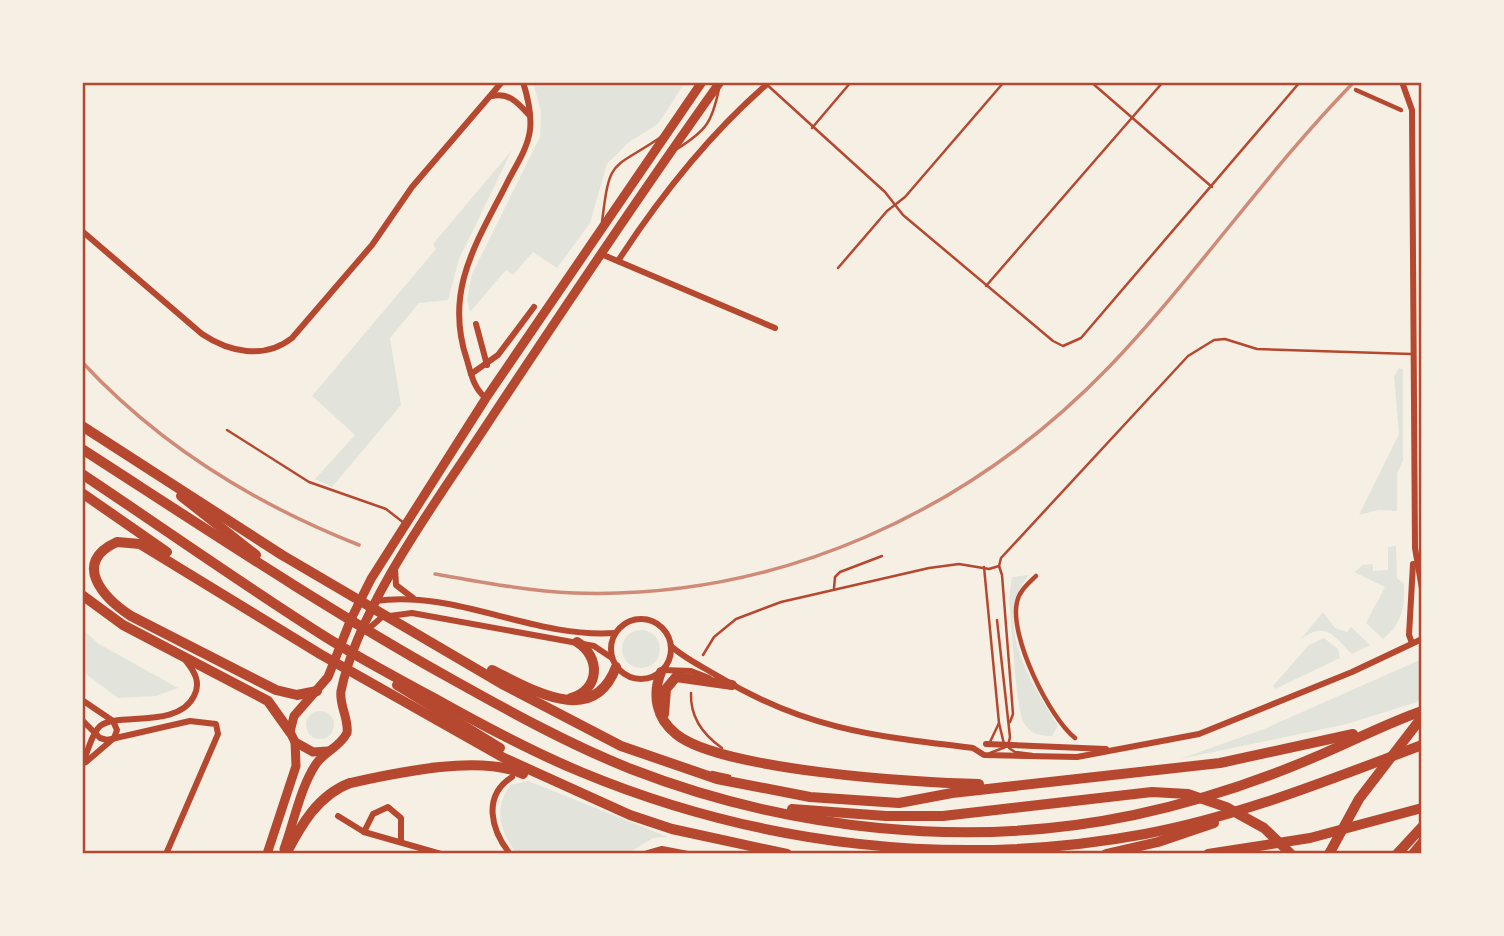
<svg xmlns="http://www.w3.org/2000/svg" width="1504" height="936" font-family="Roboto,sans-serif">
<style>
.green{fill:#e2e4dc}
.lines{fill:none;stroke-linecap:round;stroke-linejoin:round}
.service{stroke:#b5482f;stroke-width:2.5}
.pedestrian{stroke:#b5482f;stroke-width:4.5}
.minor{stroke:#b5482f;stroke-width:6}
.secondary{stroke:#b5482f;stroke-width:9}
.motorway{stroke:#b5482f;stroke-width:10}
.rail{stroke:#cf8b77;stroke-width:3.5}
.neatline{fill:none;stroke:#b5482f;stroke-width:2.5}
</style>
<rect width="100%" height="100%" fill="#f6efe4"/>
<g class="green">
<path d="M 533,82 L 684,84 L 658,124 L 629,142 L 607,164 L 590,223 L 557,268 L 533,252 L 513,275 L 506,270 L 470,312 L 467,299 L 472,274 L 540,137 L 541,112 Z"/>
<path d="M 512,150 L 459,259 L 448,300 L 419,303 L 390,338 L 401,405 L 332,487 L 315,479 L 355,435 L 312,396 L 436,249 L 433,244 Z"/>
<path d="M 1399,368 L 1403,369 L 1403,461 L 1397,473 L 1397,511 L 1378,510 L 1359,515 L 1399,434 L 1394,376 Z"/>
<path d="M 1396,546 L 1397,578 L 1404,584 C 1405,607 1402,624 1383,639 L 1366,623 L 1385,587 L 1354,572 L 1363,565 L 1373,564 L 1373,571 L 1388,570 L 1388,547 Z"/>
<path d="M 1029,575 C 991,622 1031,683 1058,726 L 1052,736 C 1041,736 1030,734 1024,723 C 1015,707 1012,623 1009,599 L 1012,577 Z"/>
<path d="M 1323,612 L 1335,628 L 1347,632 L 1351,627 L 1370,645 L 1352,654 C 1334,637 1327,620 1301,639 Z"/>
<path d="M 82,629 L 99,644 L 178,688 L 156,696 L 118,698 L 82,671 Z"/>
<circle cx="641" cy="649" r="19"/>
<path d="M 1324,638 L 1338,649 L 1340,658 L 1275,689 L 1273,686 L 1309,645 Z"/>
<path d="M 1422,659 L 1422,696 L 1417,702 L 1347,724 L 1180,759 L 1264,729 Z"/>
<circle cx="320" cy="725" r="14"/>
<path d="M 528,781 L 668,837 L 653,838 L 627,854 L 517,854 C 499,831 494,809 510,785 Z"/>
</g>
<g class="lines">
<g class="service">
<path d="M 764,82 L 885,192 L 903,215 L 1053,341 L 1063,346 L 1081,338 L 1300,82"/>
<path d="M 1091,82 L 1212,187"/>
<path d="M 812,128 L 851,82"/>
<path d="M 677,149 C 707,130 712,122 719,89"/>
<path d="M 602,222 C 610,156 611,171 661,137"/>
<path d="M 838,268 L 887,211 L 905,197 L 1004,82"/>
<path d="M 986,286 L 1163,82"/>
<path d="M 227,430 L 309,482 L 386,509 L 404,523"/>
<path d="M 999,566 L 1001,558 L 1188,356 L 1214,340 L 1225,339 L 1257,349 L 1411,354"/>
<path d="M 999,566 L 1002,575 L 1013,714 L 1010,722"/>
<path d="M 984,567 L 999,723 L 1004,744"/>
<path d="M 834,588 L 835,577 L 840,572 L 882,556"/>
<path d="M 703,655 L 714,637 L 736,619 L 781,602 L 929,568 L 959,564 L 989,569 L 999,566"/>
<path d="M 691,693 C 690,717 702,734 722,748"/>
<path d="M 990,742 L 999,723"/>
<path d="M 1009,748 L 1015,752 L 1032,754"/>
<path d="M 990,753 L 1008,746 L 1010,737 L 997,620"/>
<path d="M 712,772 L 730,776"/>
</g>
<g class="pedestrian">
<path d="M 1356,90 L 1401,110"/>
<path d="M 1036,576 C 1029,583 1019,591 1017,602 C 1009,636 1049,717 1075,738"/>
</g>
<g class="minor">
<path d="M 1402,82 L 1412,110 L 1415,548 L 1422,589"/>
<path d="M 492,96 C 509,92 518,103 529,115"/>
<path d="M 82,231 L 202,334 C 229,352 264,360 292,338 L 372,245 L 412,187 L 502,82"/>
<path d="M 601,254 L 775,328"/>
<path d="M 618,261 C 659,198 710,134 766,85"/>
<path d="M 476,324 L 487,365"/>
<path d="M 471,374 L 498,355 L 534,307"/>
<path d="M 486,398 C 474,389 471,374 467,360 C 443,289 478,241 509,179 C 517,164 528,147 530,130 C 532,114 528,98 523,82"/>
<path d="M 395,568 L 396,585 L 413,598"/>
<path d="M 375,601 C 456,589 534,639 615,633"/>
<circle cx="641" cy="649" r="30"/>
<path d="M 367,630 L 382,617 L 412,613 L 594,646 L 612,658"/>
<path d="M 1412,643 L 1409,635 L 1413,564"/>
<path d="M 671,646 C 684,658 701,666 716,675 C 804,729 873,736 973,748 L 984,755 L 1077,757 L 1199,734 L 1352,672 L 1422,639"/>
<path d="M 663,670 L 691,671 L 709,678"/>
<path d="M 82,700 L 113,721 L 117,730 L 114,738 L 86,762"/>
<path d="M 82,720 L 100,738 L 107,740 L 190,721 L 216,724 L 218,734 L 166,854"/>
<path d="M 986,744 L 1106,749"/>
<path d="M 82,766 C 87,754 91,735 100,726 C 117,712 178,729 194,696 C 201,683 195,672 186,661"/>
<path d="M 338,816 L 364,832 L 441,854"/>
<path d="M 364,832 L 373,814 L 388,807 L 401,818 L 401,842"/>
<path d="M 510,854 C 491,830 482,796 512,777"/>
<path d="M 645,854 L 662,849 L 688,854"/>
</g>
<g class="secondary">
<path d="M 295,742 L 313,752 L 328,751"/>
<path d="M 284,849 C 294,822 300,788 316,764 C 325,751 339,748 347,733 C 349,718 339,706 341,691 C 358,608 435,503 482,432 C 560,314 638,197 720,82"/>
<path d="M 267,854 L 296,766 L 295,742 L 290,732 L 294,716 L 328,677 L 351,619 L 371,579 L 486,398 L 702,82"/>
</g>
<g class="motorway">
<path d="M 82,426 L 282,555 L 502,684 L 621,746 L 717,779 L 810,797 L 899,803 L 952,793 L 1220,763 L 1353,734"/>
<path d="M 82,449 C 203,527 323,607 448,677 C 507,710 568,744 631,769 C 788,830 968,850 1134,815 C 1195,802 1257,782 1315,757 C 1351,742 1385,724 1422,711"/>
<path d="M 82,474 C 163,528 242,584 324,636 C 359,658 395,677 432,697 C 480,724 530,751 581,772 C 759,846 956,869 1145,834 C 1241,816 1331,779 1422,745"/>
<path d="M 82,493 L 167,552"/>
<path d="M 181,496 L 256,555"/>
<path d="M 82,595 L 123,625 L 268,701 L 290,732"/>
<path d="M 492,670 C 533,690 593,728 616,667"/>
<path d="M 661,672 C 652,695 656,718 676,734 C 720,770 917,783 979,784"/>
<path d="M 397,685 L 500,748"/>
<path d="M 317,691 L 297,695 L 276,690 L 131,616 C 105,599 70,563 117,542 L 140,544 L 320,654 L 504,758 L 630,815 L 672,829 L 787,854"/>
<path d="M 571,698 C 600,690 601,657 577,642"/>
<path d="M 664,714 L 666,689 L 676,677 L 732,685"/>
<path d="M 792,809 L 886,816 L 943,816 L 1152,792 L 1188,794 L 1226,807 L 1264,828 L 1291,854"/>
<path d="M 286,854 C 301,825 318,795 350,783 C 396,773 480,754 523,774"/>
<path d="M 1106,854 L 1158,842 L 1214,823"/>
<path d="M 1208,854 L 1310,838 L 1422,808"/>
<path d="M 1329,854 L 1359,799 L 1422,717"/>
<path d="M 1397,854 L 1422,827"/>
<path d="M 1413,854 L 1422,843"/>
</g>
<g class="rail">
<path d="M 82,362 C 159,445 255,504 359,545"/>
<path d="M 435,574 C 481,582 527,591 574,593 C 778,600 969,512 1109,367 C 1196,276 1266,172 1354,82"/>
</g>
</g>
<rect width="1504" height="936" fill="none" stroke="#f6efe4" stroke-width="168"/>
<rect x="84" y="84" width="1336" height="768" class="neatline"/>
</svg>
